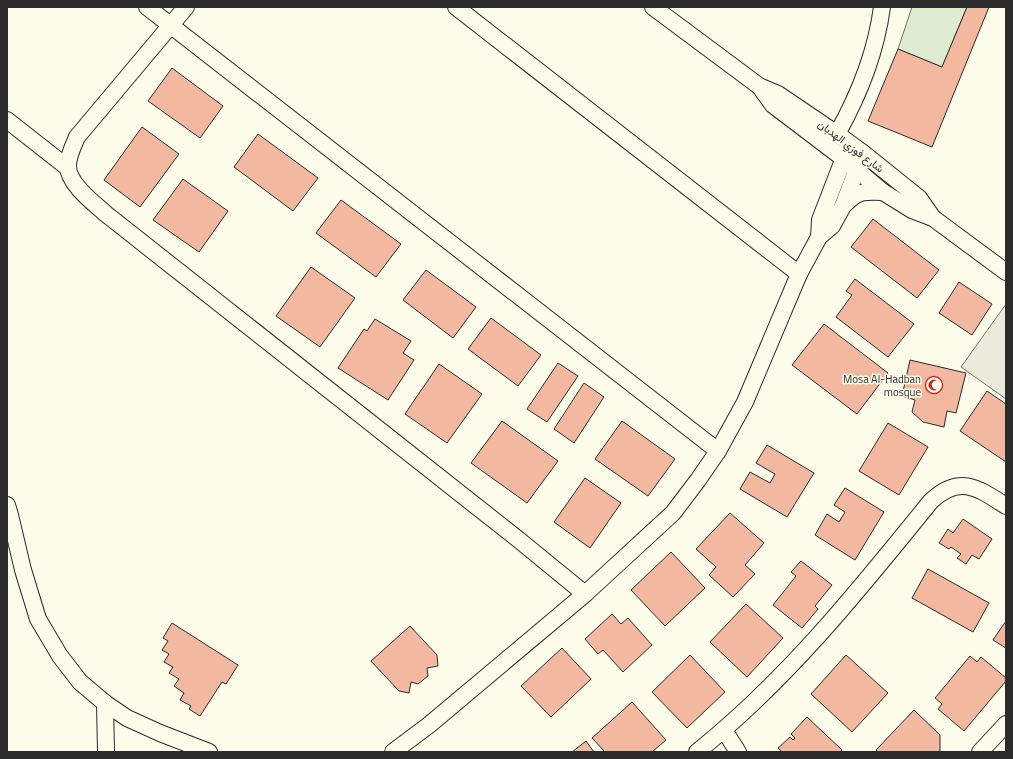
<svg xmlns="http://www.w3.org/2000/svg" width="1013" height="759" font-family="'Titillium Web',Vazirmatn,sans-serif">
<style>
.green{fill:#deebd1;stroke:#74746e}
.parking{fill:#eceadb;stroke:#74746e}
.building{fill:#f2b8a0;stroke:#2b2b2b}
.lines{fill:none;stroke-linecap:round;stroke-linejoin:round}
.minor-casing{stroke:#2b2b2b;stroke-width:18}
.minor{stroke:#fdfbea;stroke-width:16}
.labels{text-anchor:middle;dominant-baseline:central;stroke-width:3;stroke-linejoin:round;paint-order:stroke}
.street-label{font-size:11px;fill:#2b2b2b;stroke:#fdfbea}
.poi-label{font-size:11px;fill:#2b2b2b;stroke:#fdfbea;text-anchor:end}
</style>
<rect width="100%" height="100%" fill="#fdfbea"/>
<path class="green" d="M 912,7 L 967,7 L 942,67 L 898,49 Z"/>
<path class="parking" d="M 1006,304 L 1006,399 L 961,367 Z"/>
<g class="building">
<path d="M 967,7 L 989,7 L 932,147 L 868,121 L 898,49 L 942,67 Z"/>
<path d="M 172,68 L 223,106 L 200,138 L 148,101 Z"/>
<path d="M 142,127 L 179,154 L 140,207 L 104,180 Z"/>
<path d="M 258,134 L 318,178 L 293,211 L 234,167 Z"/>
<path d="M 183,179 L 228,211 L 199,252 L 153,220 Z"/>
<path d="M 341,200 L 401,244 L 376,277 L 316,233 Z"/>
<path d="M 873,219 L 939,270 L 917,298 L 851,247 Z"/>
<path d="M 311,267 L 355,298 L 320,347 L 276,316 Z"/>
<path d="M 426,270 L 476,307 L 453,338 L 403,300 Z"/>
<path d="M 855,279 L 914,324 L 888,357 L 836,317 L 852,295 L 846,291 Z"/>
<path d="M 959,282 L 992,304 L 972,335 L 939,313 Z"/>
<path d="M 491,318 L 541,355 L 518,386 L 468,349 Z"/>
<path d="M 375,319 L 411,341 L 403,353 L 414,360 L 388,400 L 338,368 L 364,329 L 367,331 Z"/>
<path d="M 824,324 L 888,373 L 857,414 L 792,365 Z"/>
<path d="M 910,360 L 966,373 L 956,413 L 947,411 L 944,427 L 923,422 L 912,412 L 915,400 L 902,396 Z"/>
<path d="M 558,363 L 578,376 L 547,422 L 527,409 Z"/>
<path d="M 439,364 L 482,394 L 447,443 L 405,414 Z"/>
<path d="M 584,383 L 604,397 L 574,443 L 554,429 Z"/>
<path d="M 987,391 L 1006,404 L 1006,462 L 960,431 Z"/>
<path d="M 502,421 L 558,461 L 527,503 L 471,463 Z"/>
<path d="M 622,421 L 675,459 L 648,496 L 595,459 Z"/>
<path d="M 888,423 L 928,447 L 899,495 L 859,471 Z"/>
<path d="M 767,445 L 814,473 L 787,517 L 740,489 L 750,472 L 770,483 L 775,474 L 756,463 Z"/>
<path d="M 585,478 L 621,503 L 590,548 L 554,522 Z"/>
<path d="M 845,488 L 884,512 L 855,560 L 815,535 L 827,514 L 839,522 L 845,512 L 834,505 Z"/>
<path d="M 730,513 L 764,543 L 745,565 L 755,574 L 733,597 L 709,575 L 716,567 L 696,549 Z"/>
<path d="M 963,519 L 992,539 L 979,559 L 972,555 L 966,564 L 957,558 L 961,554 L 951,547 L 949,549 L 939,543 L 948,529 L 953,533 Z"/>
<path d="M 671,552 L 705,588 L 665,626 L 631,590 Z"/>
<path d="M 801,561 L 832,585 L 815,606 L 818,609 L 802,628 L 773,605 L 796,576 L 791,572 Z"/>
<path d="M 928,569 L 989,603 L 973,632 L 912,598 Z"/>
<path d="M 746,604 L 783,638 L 747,677 L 710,642 Z"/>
<path d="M 612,614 L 621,624 L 628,618 L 652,645 L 623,672 L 603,650 L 598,654 L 585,639 Z"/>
<path d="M 1006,621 L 1006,648 L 993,640 Z"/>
<path d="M 172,623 L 238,665 L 226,684 L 222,682 L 200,716 L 189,709 L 191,706 L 180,700 L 184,693 L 174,686 L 179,679 L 169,673 L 173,667 L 164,662 L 169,654 L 162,650 L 168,641 L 163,638 Z"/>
<path d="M 410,626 L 437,655 L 438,666 L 427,668 L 428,676 L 418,684 L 411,682 L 409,693 L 399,691 L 371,661 Z"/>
<path d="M 562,648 L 591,679 L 551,717 L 521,686 Z"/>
<path d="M 690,655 L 725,692 L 687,728 L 652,692 Z"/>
<path d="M 846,655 L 888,693 L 852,732 L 811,694 Z"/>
<path d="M 970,656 L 977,662 L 981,657 L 1006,678 L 1006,681 L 964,731 L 938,709 L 942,704 L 935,698 Z"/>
<path d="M 632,702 L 666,740 L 652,752 L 605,752 L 592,738 Z"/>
<path d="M 914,710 L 940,735 L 940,752 L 878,752 L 876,750 Z"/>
<path d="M 807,717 L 842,750 L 840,752 L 782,752 L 778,748 L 790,737 L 793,740 L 795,738 L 791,734 Z"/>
<path d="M 586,741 L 594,752 L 572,752 Z"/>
</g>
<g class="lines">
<g class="minor-casing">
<g id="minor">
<path d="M 147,7 L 718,451"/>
<path d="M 186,7 L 77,137 C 73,146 68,156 68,166 C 68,184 94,203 106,214 L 519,540 L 585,594"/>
<path d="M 456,7 L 799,274"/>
<path d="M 653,7 L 759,86 L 778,94 L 837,134 L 863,153 L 919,198 L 933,218"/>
<path d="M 760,87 L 773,105 L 844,159 L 883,192 L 912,210 L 933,218 L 1006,272"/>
<path d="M 7,120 L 68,168"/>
<path d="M 837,134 C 859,95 876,52 882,7"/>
<path d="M 843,206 C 858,191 862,191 883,192"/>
<path d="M 819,237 L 820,220 L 847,150"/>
<path d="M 7,505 L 10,515 L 23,570 L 38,619 L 60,656 L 80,682 L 105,703 L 127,718 L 160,733 L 209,752"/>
<path d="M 105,703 L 106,752"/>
<path d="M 724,730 L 738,752"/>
<path d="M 393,752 L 429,725 L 585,594 L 673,513 L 698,480 L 718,451 L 745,402 L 799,274 L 819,237 L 832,226 L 843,206 L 863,153"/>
<path d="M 697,752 C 787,680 859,590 931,501 C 960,474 978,488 1006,506"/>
<path d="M 980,752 L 1006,724"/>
</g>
</g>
<use href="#minor" class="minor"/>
</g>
<defs>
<g id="mosque-ring" transform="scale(0.9)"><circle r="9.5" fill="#fdfbea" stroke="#c62828" stroke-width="1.5"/><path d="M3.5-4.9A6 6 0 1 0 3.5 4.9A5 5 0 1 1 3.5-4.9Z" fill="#c62828"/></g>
</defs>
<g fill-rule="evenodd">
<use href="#mosque-ring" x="934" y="385"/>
</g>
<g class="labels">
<g class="street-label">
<text transform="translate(851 146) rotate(37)">شارع فوزي الهدبان</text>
</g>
<g class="poi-label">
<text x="921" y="379">Mosa Al-Hadban<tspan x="921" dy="13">mosque</tspan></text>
</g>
</g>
<rect width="1013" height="759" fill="none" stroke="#2b2b2b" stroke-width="16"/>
</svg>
